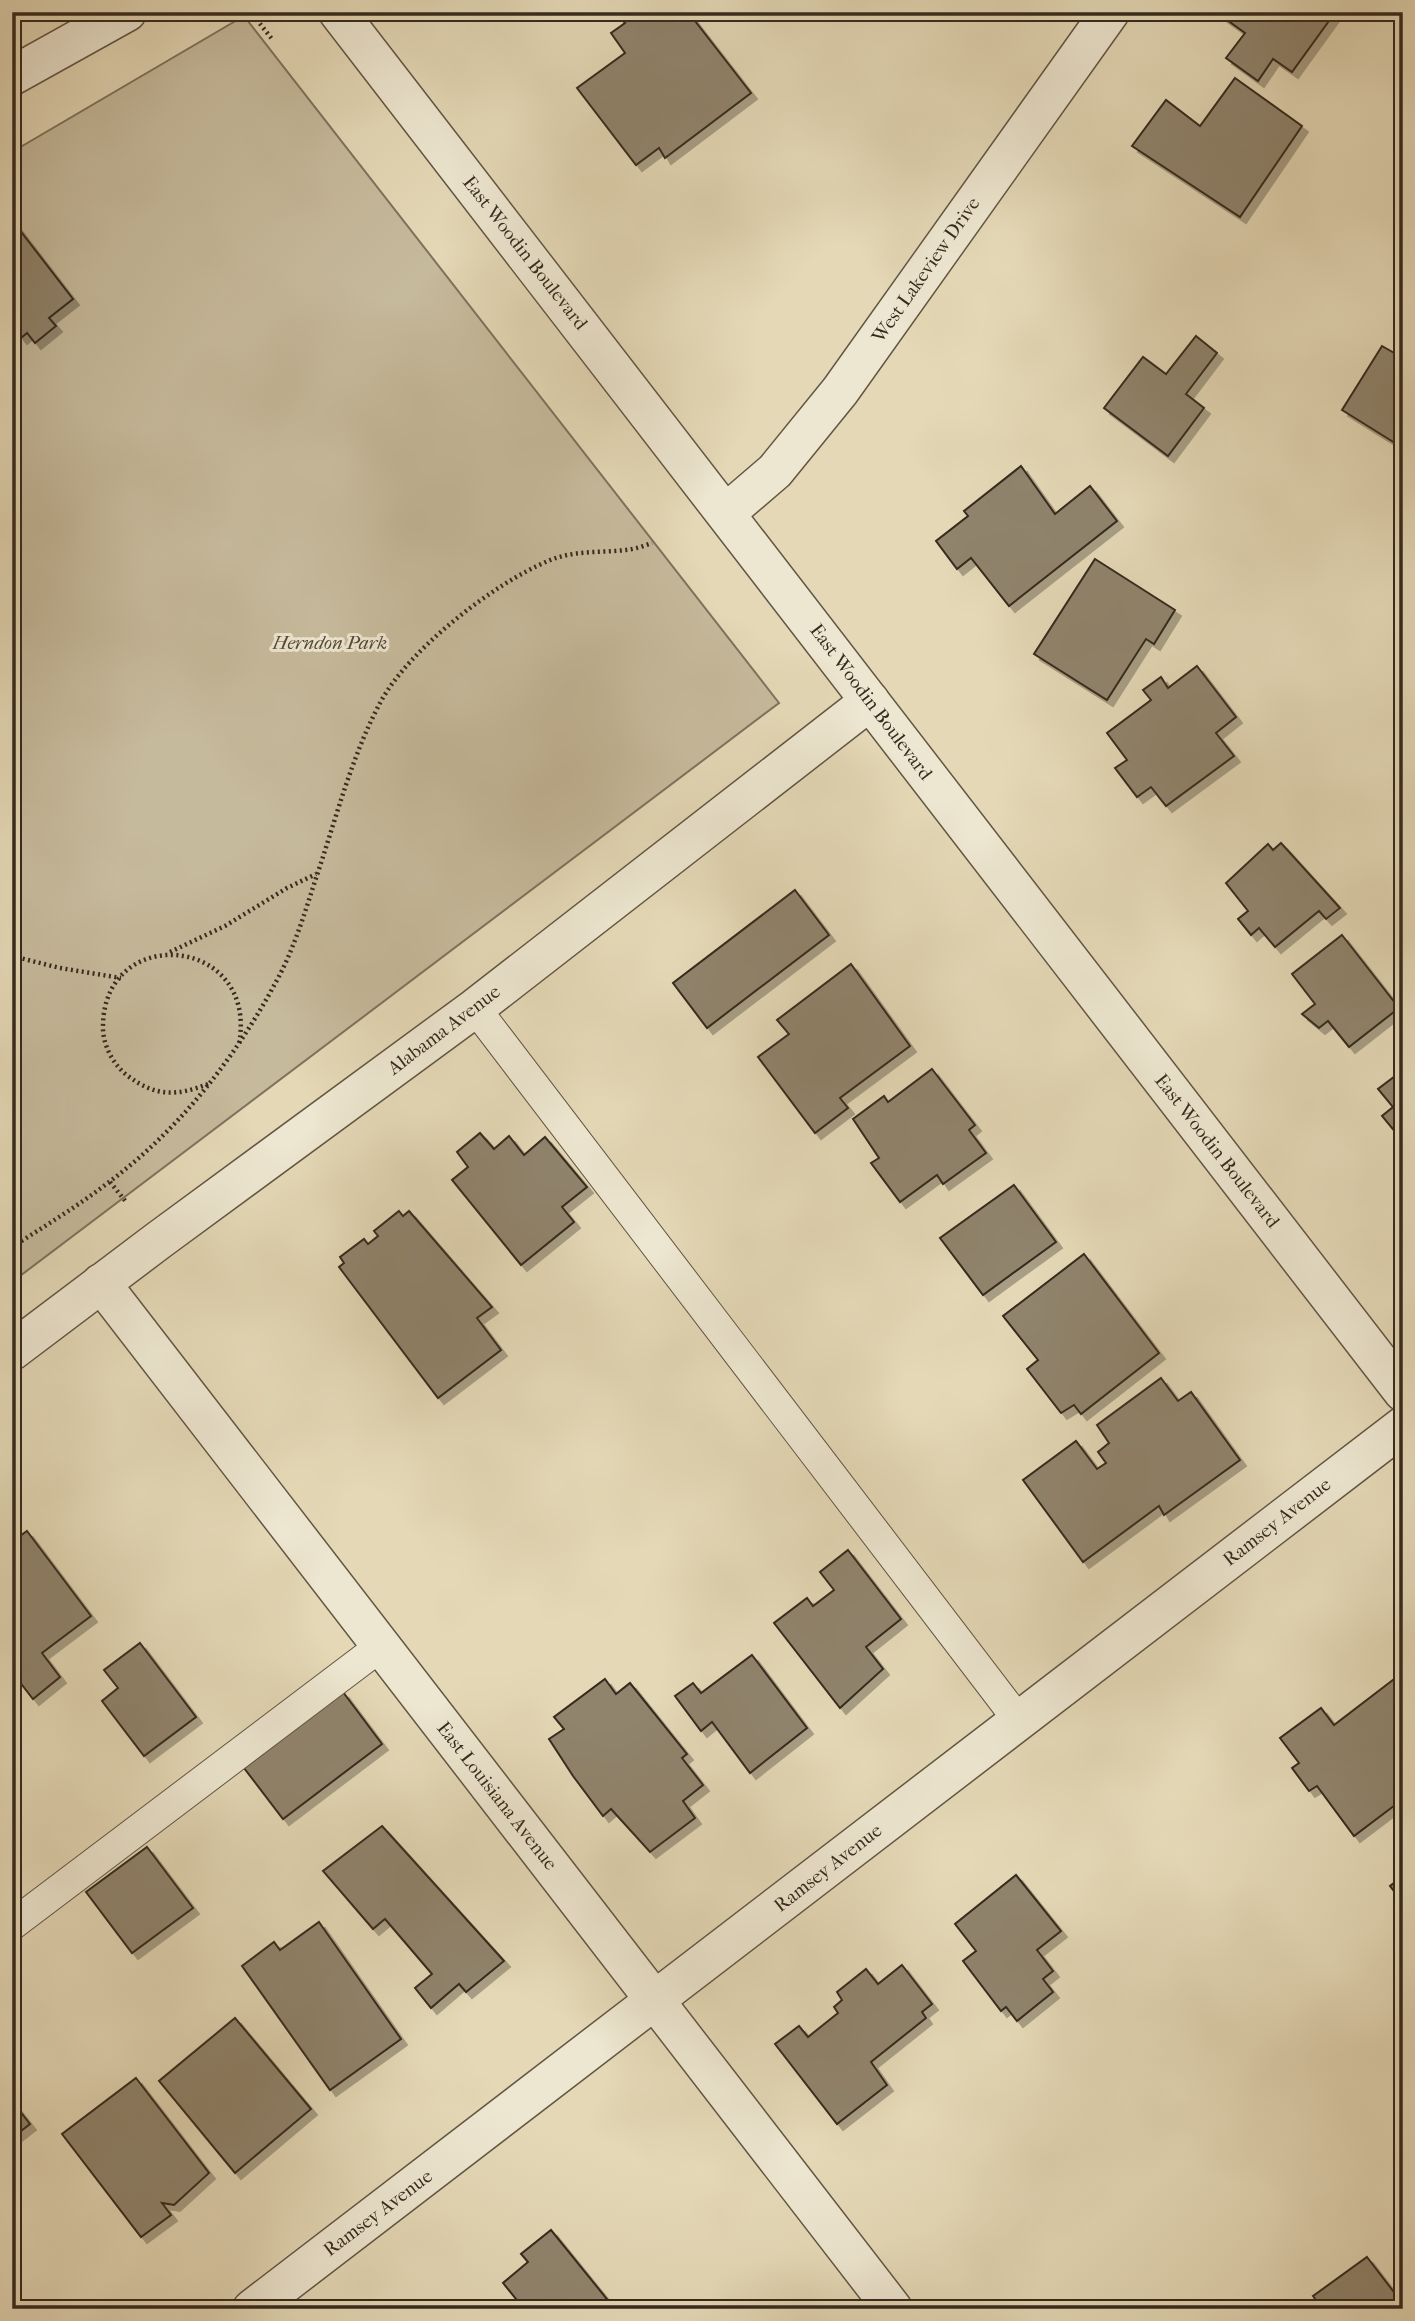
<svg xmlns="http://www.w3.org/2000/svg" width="1415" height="2321" font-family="'IM FELL French Canon',serif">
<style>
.green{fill:#c6ba9c;stroke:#7e725d;stroke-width:2}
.building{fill:#90846d;stroke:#362a1e;stroke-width:2;filter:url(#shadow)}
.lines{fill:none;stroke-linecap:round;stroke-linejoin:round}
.service-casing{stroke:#625644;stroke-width:32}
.minor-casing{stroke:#625644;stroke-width:41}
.path{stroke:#362a1e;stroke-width:4.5;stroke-dasharray:2 3.5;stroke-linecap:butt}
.service{stroke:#ede6d0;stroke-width:30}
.minor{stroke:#ede6d0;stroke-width:38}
.labels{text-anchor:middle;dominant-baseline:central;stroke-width:6;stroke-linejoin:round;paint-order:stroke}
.street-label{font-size:19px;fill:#362a1e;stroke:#ede6d0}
.park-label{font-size:19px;font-style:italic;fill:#534737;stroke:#ede6d0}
</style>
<defs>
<filter id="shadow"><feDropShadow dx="6" dy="6" stdDeviation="0" flood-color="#0004"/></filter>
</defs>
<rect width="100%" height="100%" fill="#e4d8b6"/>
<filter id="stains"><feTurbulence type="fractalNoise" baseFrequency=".00286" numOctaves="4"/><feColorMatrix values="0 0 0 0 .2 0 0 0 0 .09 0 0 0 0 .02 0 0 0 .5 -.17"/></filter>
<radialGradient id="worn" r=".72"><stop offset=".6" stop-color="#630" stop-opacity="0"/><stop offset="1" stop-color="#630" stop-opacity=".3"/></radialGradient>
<path class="green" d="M 244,16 L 779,703 L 12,1282 L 12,152 Z"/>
<g class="building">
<path d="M 616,12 L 688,12 L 751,93 L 665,158 L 659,148 L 636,165 L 577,88 L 625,53 L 611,33 L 625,23 Z"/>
<path d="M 1222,12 L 1331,12 L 1334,14 L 1292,72 L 1273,59 L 1258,81 L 1226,58 L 1245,33 L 1220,15 Z"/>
<path d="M 1235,78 L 1302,126 L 1240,217 L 1132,146 L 1166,100 L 1200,126 Z"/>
<path d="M 12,220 L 73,299 L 49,318 L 56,326 L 35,343 L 27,333 L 21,338 L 12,326 Z"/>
<path d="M 1196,336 L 1217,353 L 1186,394 L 1204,408 L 1168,456 L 1104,408 L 1143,357 L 1166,374 Z"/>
<path d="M 1382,346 L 1403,358 L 1403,448 L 1342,410 Z"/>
<path d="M 1021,466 L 1055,514 L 1090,486 L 1117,521 L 1009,606 L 971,558 L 957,569 L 936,541 L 968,516 L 964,511 Z"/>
<path d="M 1095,559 L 1175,610 L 1154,644 L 1146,639 L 1107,700 L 1034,654 Z"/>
<path d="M 1197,666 L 1236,717 L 1216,733 L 1234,756 L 1166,806 L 1151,787 L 1137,797 L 1115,768 L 1127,760 L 1107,733 L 1151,700 L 1143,690 L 1161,677 L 1168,688 Z"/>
<path d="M 1281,843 L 1340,908 L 1326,919 L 1319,911 L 1275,947 L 1259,928 L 1251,935 L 1238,919 L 1248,911 L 1226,883 L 1268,844 L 1273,850 Z"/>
<path d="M 795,890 L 829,935 L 707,1028 L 673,983 Z"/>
<path d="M 1342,935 L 1399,1008 L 1349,1047 L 1328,1021 L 1319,1028 L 1302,1014 L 1315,1004 L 1292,974 Z"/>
<path d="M 851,964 L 910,1046 L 840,1098 L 848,1108 L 815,1133 L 758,1057 L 789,1034 L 777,1020 Z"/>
<path d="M 932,1069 L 975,1125 L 969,1130 L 986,1153 L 943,1184 L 937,1175 L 900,1202 L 871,1163 L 879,1158 L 853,1119 L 884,1096 L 888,1102 Z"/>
<path d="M 1403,1070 L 1403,1138 L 1401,1139 L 1382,1116 L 1393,1107 L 1378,1089 Z"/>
<path d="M 480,1133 L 494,1149 L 509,1136 L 524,1155 L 545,1137 L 587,1187 L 562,1207 L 574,1222 L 521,1265 L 452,1180 L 468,1167 L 457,1152 Z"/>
<path d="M 1014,1185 L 1056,1242 L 983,1295 L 940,1238 Z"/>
<path d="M 399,1211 L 403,1216 L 409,1211 L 492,1307 L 477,1318 L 501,1350 L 438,1398 L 339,1267 L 344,1263 L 340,1257 L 364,1239 L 368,1244 L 378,1236 L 374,1231 Z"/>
<path d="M 1084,1254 L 1159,1353 L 1081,1414 L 1074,1405 L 1061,1413 L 1027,1369 L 1038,1360 L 1003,1316 Z"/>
<path d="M 1161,1378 L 1178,1401 L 1191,1392 L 1240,1460 L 1164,1515 L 1159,1506 L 1083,1562 L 1023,1480 L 1076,1441 L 1097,1469 L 1106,1463 L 1098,1452 L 1109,1443 L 1097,1425 Z"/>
<path d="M 27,1531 L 91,1616 L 42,1653 L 60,1677 L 33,1699 L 12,1672 L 12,1542 Z"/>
<path d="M 848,1550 L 901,1619 L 866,1647 L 883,1669 L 840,1708 L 774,1623 L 807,1598 L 813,1606 L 834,1590 L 820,1572 Z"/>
<path d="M 140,1643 L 196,1717 L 144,1756 L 102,1701 L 118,1688 L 104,1670 Z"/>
<path d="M 752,1655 L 807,1728 L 750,1773 L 712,1722 L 701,1731 L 675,1696 L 693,1683 L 701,1693 Z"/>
<path d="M 1402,1673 L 1403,1799 L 1354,1836 L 1317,1786 L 1309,1791 L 1292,1768 L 1299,1763 L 1280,1738 L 1321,1708 L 1334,1725 Z"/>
<path d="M 605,1679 L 616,1694 L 630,1683 L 687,1754 L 682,1758 L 703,1785 L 683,1801 L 695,1818 L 650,1852 L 611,1809 L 603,1816 L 573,1776 L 549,1739 L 564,1729 L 554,1717 Z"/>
<path d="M 343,1692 L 382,1744 L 283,1819 L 244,1768 Z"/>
<path d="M 382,1826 L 504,1961 L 466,1992 L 459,1984 L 431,2008 L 415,1988 L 432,1974 L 385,1919 L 373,1929 L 323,1871 Z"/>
<path d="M 147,1847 L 193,1908 L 132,1953 L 86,1892 Z"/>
<path d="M 1016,1875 L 1061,1931 L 1037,1950 L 1053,1971 L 1043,1979 L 1053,1992 L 1017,2021 L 1006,2007 L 1001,2011 L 963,1961 L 976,1951 L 955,1924 Z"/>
<path d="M 1403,1876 L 1403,1903 L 1390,1886 Z"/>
<path d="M 319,1922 L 401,2039 L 330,2090 L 242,1966 L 274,1942 L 280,1950 Z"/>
<path d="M 902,1965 L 932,2004 L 922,2012 L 926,2018 L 871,2062 L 887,2085 L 837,2124 L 775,2044 L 799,2026 L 808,2037 L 838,2013 L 834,2007 L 842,2000 L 837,1992 L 866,1969 L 878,1984 Z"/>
<path d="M 235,2018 L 311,2109 L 235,2173 L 159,2081 Z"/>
<path d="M 136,2078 L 209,2173 L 174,2205 L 162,2203 L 171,2215 L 141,2237 L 62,2134 Z"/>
<path d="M 12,2101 L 30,2124 L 12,2138 Z"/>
<path d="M 551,2230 L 615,2309 L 524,2309 L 503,2283 L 528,2262 L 521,2254 Z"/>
<path d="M 1367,2257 L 1403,2304 L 1403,2309 L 1322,2309 L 1313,2296 Z"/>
</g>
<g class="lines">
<g class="service-casing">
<g id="service">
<path d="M 475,1008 L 1019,1721"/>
<path d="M 12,1925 L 381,1646"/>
</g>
</g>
<g class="minor-casing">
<g id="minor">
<path d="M 338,12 L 1403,1392"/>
<path d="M 12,76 L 127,12"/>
<path d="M 726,513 L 775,471 L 840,391 L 1110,12"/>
<path d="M 101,1283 L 893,2309"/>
<path d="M 12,1351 L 159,1240 L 475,1008 L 870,701"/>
<path d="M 252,2309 L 1403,1426"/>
</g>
</g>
<g class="path">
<path d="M 253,15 L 272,39"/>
<path d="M 170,952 L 225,926 L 287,888 L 316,874"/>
<path d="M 12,956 L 60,968 L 121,978"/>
<path d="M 208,1084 C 177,1096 156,1097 128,1076 C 113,1065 102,1044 103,1025 C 105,922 259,936 239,1044"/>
<path d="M 110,1182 L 127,1203"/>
<path d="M 12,1247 C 45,1226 78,1206 109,1182 C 179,1130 236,1057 277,980 C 296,945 307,905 320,866 C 338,811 353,754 380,703 C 408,650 493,584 548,561 C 573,550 600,553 626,550 C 635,549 644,546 652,543"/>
</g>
<use href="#service" class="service"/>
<use href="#minor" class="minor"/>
</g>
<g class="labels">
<g class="street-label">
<text transform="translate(525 253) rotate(52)">East Woodin Boulevard</text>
<text transform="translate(926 270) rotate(-55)">West Lakeview Drive</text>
<text transform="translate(871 702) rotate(53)">East Woodin Boulevard</text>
<text transform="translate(444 1030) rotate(-37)">Alabama Avenue</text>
<text transform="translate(1217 1151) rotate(52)">East Woodin Boulevard</text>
<text transform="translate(1277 1522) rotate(-38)">Ramsey Avenue</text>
<text transform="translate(497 1796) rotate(52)">East Louisiana Avenue</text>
<text transform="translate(828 1868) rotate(-38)">Ramsey Avenue</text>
<text transform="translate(378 2213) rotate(-37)">Ramsey Avenue</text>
</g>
<g class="park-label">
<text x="330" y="643">Herndon Park</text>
</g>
</g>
<rect width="1415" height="2321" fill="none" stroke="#e4d8b6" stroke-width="42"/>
<rect x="14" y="14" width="1387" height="2293" fill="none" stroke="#362a1e" stroke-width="3.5"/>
<rect x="21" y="21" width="1373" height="2279" fill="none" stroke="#362a1e" stroke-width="2"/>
<rect width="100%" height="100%" filter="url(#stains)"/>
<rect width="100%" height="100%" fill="url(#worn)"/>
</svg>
